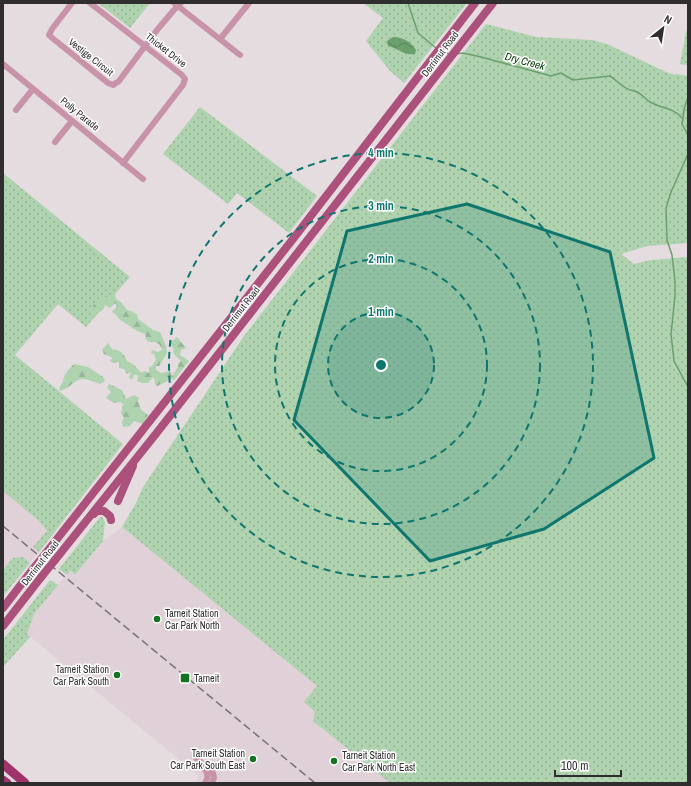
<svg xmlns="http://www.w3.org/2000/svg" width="691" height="786" font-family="'Archivo Narrow',sans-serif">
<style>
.built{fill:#e0d0d7}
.grass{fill:url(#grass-dots)}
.forest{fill:url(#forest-firs)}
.water{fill:url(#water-waves)}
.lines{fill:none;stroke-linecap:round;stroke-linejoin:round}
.stream{stroke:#6ba06c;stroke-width:1.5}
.minor{stroke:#c893a9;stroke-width:6}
.major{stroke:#ac507c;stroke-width:8}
.highway{stroke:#a0336c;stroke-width:9}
.rail{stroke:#777375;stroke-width:1.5;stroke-dasharray:8 4;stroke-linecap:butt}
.major-bridge{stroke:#ac507c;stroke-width:8}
.marked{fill:#0f766e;fill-opacity:0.2;stroke:#0f766e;stroke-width:3;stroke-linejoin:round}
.ring{fill:none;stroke:#0f766e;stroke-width:2;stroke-dasharray:7 5}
.poi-dot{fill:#147321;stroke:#fff;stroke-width:1.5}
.labels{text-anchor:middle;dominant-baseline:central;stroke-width:3;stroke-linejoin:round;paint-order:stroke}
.street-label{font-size:10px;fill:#2f2d2e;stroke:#fff}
.poi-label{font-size:10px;fill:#2f2d2e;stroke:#fff;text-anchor:start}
.water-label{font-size:11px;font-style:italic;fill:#003b06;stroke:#fff}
.centre{fill:#0f766e;stroke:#fff;stroke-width:2}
.ring-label{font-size:12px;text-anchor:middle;font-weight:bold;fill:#0f766e;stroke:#fff;stroke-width:3;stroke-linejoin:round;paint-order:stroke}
</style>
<defs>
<pattern id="grass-dots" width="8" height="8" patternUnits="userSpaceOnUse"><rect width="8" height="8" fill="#afd2af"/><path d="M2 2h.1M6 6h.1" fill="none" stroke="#97b597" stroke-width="1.8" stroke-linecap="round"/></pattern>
<pattern id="forest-firs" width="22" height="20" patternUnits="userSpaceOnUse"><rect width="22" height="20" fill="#afd2af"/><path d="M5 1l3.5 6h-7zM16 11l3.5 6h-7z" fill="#97b597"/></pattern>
<pattern id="water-waves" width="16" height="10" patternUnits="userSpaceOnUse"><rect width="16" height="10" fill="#6ba06c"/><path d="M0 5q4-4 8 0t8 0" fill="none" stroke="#588359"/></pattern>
</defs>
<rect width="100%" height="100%" fill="#e4dcdf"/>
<g class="built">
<path d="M 3,491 L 39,521 L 47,531 L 34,547 L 39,552 L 30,563 L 23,557 L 13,558 L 3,570 Z"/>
<path d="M 122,527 L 317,686 L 315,712 L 313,721 L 390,783 L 194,783 L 199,776 L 27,634 L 34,614 L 70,570 L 76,575 L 103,541 Z"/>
</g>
<g class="grass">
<path d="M 98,3 L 150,3 L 130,28 Z"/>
<path d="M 363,3 L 467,3 L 404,83 L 390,71 L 366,41 L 383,18 Z"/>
<path d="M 486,24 L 536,37 L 592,40 L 607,44 L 666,72 L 675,75 L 676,74 L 688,76 L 688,243 L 647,246 L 621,254 L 634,264 L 651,260 L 688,257 L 688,783 L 390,783 L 313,721 L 315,712 L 304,702 L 317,686 L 122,527 L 136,503 L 143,487 L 244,336 Z"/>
<path d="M 688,28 L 688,65 L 680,64 L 686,32 Z"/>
<path d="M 200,107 L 317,196 L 289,233 L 237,193 L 228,204 L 163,154 Z"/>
<path d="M 3,173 L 130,277 L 86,327 L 58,304 L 15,355 L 123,444 L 39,552 L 33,547 L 47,531 L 39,521 L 3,491 Z"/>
<path d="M 100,517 L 102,517 L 105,522 L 103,541 L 75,575 L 70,570 L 67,575 L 59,569 Z"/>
<path d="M 23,557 L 30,563 L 3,596 L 3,570 L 13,558 Z"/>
<path d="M 50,580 L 58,585 L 34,614 L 27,634 L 30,637 L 3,667 L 3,640 Z"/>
</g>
<g class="forest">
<path d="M 115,293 L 116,299 L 122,303 L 127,310 L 131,311 L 137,314 L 138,319 L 153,330 L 160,332 L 166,346 L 167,353 L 159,366 L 156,366 L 156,370 L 161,373 L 170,371 L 172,376 L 178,367 L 178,364 L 181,361 L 173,353 L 174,350 L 170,343 L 177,337 L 186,348 L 181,350 L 180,355 L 189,361 L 174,380 L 169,378 L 166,382 L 157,386 L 155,384 L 155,381 L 153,377 L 148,383 L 142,383 L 137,381 L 138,375 L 134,375 L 132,380 L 129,378 L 131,372 L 127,374 L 124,369 L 119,368 L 119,362 L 112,363 L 110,360 L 113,358 L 104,354 L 102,350 L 108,343 L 112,349 C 120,350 124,353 127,361 C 135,364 136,368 142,373 L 144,371 L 149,373 L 149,367 L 152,366 L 156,360 L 154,354 L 151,353 L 152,350 L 158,352 L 162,350 L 160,345 L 155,342 L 149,342 L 146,339 L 145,334 C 139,333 128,325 122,321 C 118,319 117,314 112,312 L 117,306 L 115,303 L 110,308 L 105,305 L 103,310 L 98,313 L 94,312 L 93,305 L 100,303 L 102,301 L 99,299 Z"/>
<path d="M 74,364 L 88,367 L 103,377 L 105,381 L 100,384 C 94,382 84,377 78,380 C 70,384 69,389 59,391 L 60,386 L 63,382 C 63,375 69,369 74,364 Z"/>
<path d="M 109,384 L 122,390 L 126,399 L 134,395 L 139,398 L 138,401 L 141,410 L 148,415 L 143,424 L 134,421 L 130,426 L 123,427 L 122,421 L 124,418 L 121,413 L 122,411 L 122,406 L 124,405 L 121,402 L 114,403 L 106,398 L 111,392 L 107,388 Z"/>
</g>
<path class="water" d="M 393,37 C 403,37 411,42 416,50 L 415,54 C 405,56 397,48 388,46 L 387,41 Z"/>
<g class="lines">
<g class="stream">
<path d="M 408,3 L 418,33 L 436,48"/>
<path d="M 441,51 L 449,54"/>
<path d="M 456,54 L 463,53 L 481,57 L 551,76 L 561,73 L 573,80 L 610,76 C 615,79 618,83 623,86 C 627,90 632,90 637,92 C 642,94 645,99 650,102 C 662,109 673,107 683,119 L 682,124 L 688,135"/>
<path d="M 683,119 L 684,109 L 688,97"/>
<path d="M 688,154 L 671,192 L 666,208 L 667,240 L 672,255 L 675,281 L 675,296 L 671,334 L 674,361 L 688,387"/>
</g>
<g class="minor">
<path d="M 72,3 L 52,29 L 49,35 L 51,37 L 108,83 L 113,85 L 119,81 L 157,30 L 174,10 L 181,3"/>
<path d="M 90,3 L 182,75 L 185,79 L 183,85 L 123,163"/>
<path d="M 174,3 L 240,55"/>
<path d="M 220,39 L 249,3"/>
<path d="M 3,64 L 143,179"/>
<path d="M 16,110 L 33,89"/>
<path d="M 55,142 L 72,121"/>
<path d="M 196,758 L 213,773 L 214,778 L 212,783"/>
<path d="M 203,767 C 208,773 209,777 205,783"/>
</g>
<g class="major">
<path d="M 118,501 L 133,466"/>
<path d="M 94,514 L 97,511 L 104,511 L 110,516 L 111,520"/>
<path d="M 46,553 L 293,239 L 475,3"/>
<path d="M 55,560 L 155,435 L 493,3"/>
<path d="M 3,608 L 33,569"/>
<path d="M 3,626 L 42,576"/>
</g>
<g class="highway">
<path d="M 3,764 L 25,783"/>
<path d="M 3,780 L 7,783"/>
</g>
<path class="rail" d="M 3,526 L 315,783"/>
<g class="major-bridge">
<path d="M 33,569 L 46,553"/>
<path d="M 42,576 L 55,560"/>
</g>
</g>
<path class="marked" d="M 467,204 L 610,252 L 654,458 L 544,529 L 430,561 L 294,420 L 347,231 Z"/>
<circle cx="381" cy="365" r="53" fill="#0f766e" fill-opacity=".12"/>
<g class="ring">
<circle cx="381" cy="365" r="53"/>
<circle cx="381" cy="365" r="106"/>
<circle cx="381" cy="365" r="159"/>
<circle cx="381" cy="365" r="212"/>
</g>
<g class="poi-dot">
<circle cx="157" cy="619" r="4"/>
<circle cx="117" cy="675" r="4"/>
<rect x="180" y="673" width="10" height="10" rx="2"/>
<circle cx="253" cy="759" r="4"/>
<circle cx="334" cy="761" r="4"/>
</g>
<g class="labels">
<g class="street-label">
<text transform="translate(166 50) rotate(38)">Thicket Drive</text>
<text transform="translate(440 54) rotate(-53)">Derrimut Road</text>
<text transform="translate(91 57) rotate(38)">Vestige Circuit</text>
<text transform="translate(80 114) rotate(39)">Polly Parade</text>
<text transform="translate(241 309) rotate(-52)">Derrimut Road</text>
<text transform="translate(40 563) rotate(-52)">Derrimut Road</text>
</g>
<g class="poi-label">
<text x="165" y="613">Tarneit Station<tspan x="165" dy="12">Car Park North</tspan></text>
<text x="109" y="669" text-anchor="end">Tarneit Station<tspan x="109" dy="12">Car Park South</tspan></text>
<text x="194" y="678">Tarneit</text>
<text x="245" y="753" text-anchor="end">Tarneit Station<tspan x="245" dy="12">Car Park South East</tspan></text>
<text x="342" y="755">Tarneit Station<tspan x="342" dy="12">Car Park North East</tspan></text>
</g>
<g class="water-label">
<text transform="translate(525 61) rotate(15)">Dry Creek</text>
</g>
</g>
<circle cx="381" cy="365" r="6" class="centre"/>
<g class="ring-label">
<text x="381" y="157">4 min</text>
<text x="381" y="210">3 min</text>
<text x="381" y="263">2 min</text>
<text x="381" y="316">1 min</text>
</g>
<rect width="691" height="786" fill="none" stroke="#2f2d2e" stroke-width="8"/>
<g transform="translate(663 28) rotate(30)" stroke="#ffffff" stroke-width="3" paint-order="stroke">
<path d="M0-3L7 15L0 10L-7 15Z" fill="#2f2d2e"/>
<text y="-6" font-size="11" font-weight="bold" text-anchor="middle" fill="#2f2d2e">N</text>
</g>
<path d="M555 770v6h66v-6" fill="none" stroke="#2f2d2e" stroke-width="2"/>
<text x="561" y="770" font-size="12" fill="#2f2d2e" stroke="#ffffff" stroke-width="3" paint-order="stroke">100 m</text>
</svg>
